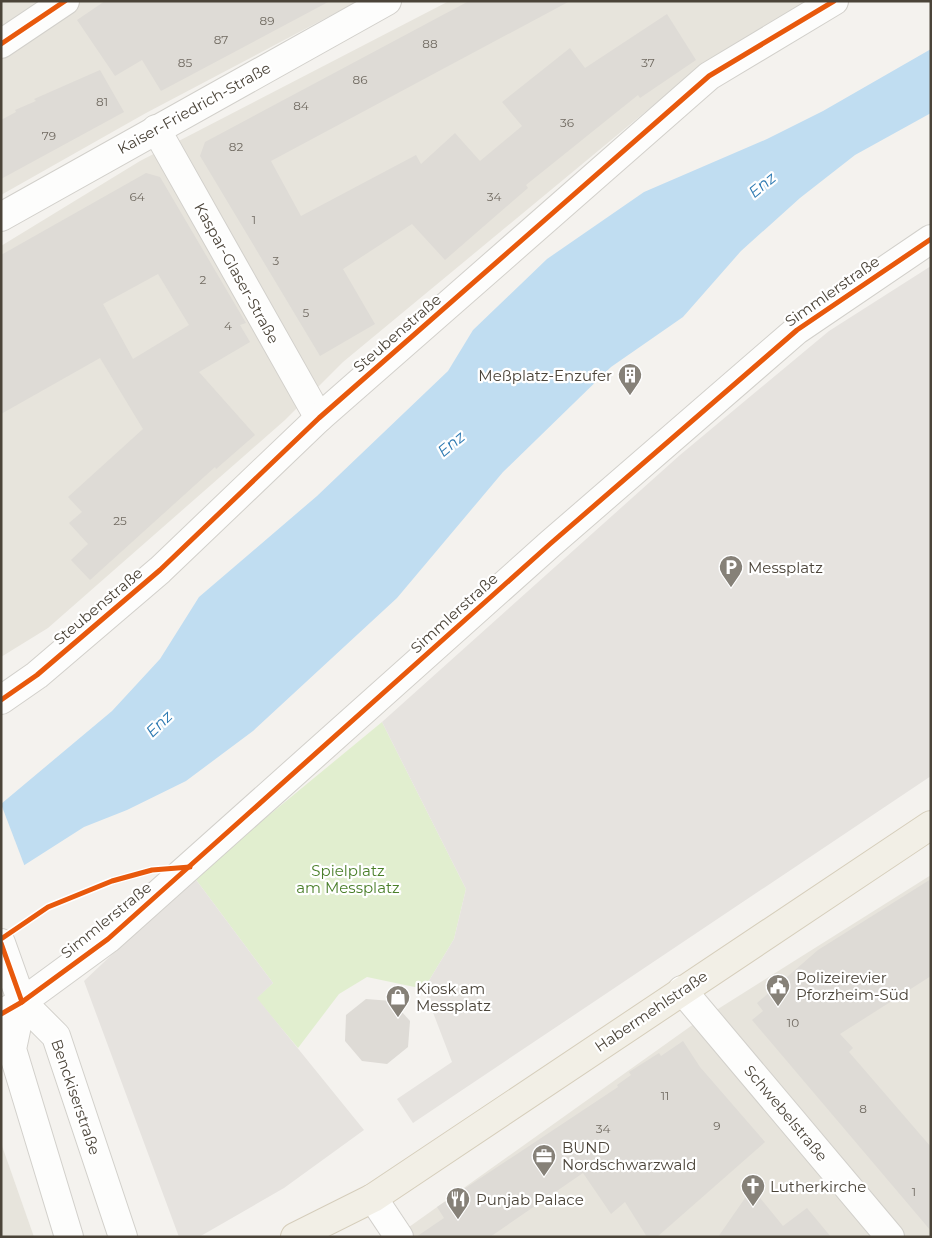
<svg xmlns="http://www.w3.org/2000/svg" width="932" height="1238" font-family="Montserrat,sans-serif">
<style>
.residential{fill:#e7e4dc}
.green{fill:#e1eecf}
.parking{fill:#e6e3df}
.water{fill:#c0ddf1}
.pier{fill:#f4f2ee}
.building{fill:#dedbd6;fill-rule:evenodd}
.lines{fill:none;stroke-linecap:round;stroke-linejoin:round}
.minor-casing{stroke:#d2d0cb;stroke-width:30}
.major-casing{stroke:#d6cebb;stroke-width:30}
.minor{stroke:#fdfdfc;stroke-width:28}
.major{stroke:#f2efe6;stroke-width:28}
.cycleway-casing{stroke:#fff;stroke-width:8}
.cycleway{stroke:#e8590c;stroke-width:5}
.labels{text-anchor:middle;dominant-baseline:central;stroke-width:4.5;stroke-linejoin:round;paint-order:stroke}
.number-label{font-size:12px;fill:#706a61}
.street-label{font-size:15px;fill:#4b4439;stroke:#fff}
.poi-label{font-size:15px;fill:#4b4439;stroke:#fff;text-anchor:start}
.park-label{font-size:15px;fill:#4a7f2a;stroke:#fff}
.water-label{font-size:16px;font-style:italic;fill:#2e7ab2;stroke:#fff}
</style>
<rect width="100%" height="100%" fill="#f4f2ee"/>
<g class="residential">
<path d="M 1,1 L 358,1 L 146,113 L 1,195 Z"/>
<path d="M 449,1 L 812,1 L 703,64 L 343,362 L 285,420 L 48,628 L 1,657 L 1,246 L 140,161 Z"/>
<path d="M 931,875 L 931,1237 L 395,1237 L 691,1026 Z"/>
<path d="M 1,1143 L 34,1237 L 1,1237 Z"/>
</g>
<path class="green" d="M 382,722 L 466,889 L 454,939 L 424,989 L 367,977 L 339,994 L 298,1048 L 256,998 L 273,983 L 194,877 Z"/>
<g class="parking">
<path d="M 931,266 L 931,776 L 413,1123 L 397,1099 L 452,1062 L 424,989 L 454,939 L 466,889 L 382,722 L 680,455 L 829,331 Z"/>
<path d="M 194,877 L 273,983 L 257,998 L 364,1130 L 284,1188 L 199,1237 L 179,1237 L 84,981 Z"/>
</g>
<path class="water" d="M 931,49 L 931,113 L 855,155 L 800,198 L 741,251 L 683,317 L 611,367 L 503,472 L 397,598 L 253,731 L 186,781 L 127,810 L 84,827 L 1,880 L 1,804 L 112,711 L 160,659 L 199,597 L 317,496 L 448,371 L 473,330 L 547,259 L 644,192 L 767,139 L 823,111 Z"/>
<path class="pier" d="M 1,804 L 25,867 L 1,882 Z"/>
<g class="building">
<path d="M 105,1 L 330,1 L 161,91 L 142,60 L 115,76 L 77,20 Z"/>
<path d="M 469,1 L 570,1 L 271,161 L 301,216 L 416,155 L 421,164 L 455,133 L 480,161 L 522,126 L 502,102 L 570,48 L 585,68 L 667,14 L 696,60 L 640,98 L 638,95 L 526,185 L 528,188 L 445,260 L 412,224 L 343,269 L 375,324 L 320,356 L 200,156 L 205,142 Z"/>
<path d="M 100,70 L 124,112 L 1,179 L 1,120 L 16,112 L 15,110 L 36,101 L 34,99 Z"/>
<path d="M 146,173 L 160,177 L 246,323 L 240,325 L 250,342 L 199,372 L 255,435 L 216,469 L 215,467 L 90,580 L 71,560 L 88,544 L 69,523 L 82,512 L 68,497 L 143,429 L 100,358 L 1,414 L 1,255 ZM 158,274 L 189,325 L 133,359 L 103,304 Z"/>
<path d="M 931,879 L 931,976 L 840,1034 L 853,1048 L 849,1052 L 931,1147 L 931,1231 L 752,1020 L 763,1011 L 757,1003 L 818,950 Z"/>
<path d="M 366,999 L 392,1001 L 410,1021 L 408,1047 L 387,1064 L 362,1061 L 345,1041 L 346,1015 Z"/>
<path d="M 683,1041 L 700,1067 L 765,1142 L 657,1237 L 647,1237 L 625,1202 L 611,1214 L 583,1173 L 490,1237 L 416,1237 L 444,1218 L 437,1207 L 618,1087 L 617,1085 L 631,1075 L 629,1072 L 659,1053 L 661,1056 Z"/>
<path d="M 752,1188 L 783,1226 L 807,1208 L 831,1237 L 718,1237 Z"/>
</g>
<g class="lines">
<g class="minor-casing">
<g id="minor">
<path d="M 1,44 L 65,1"/>
<path d="M 156,129 L 319,418"/>
<path d="M 1,217 L 387,1"/>
<path d="M 1,700 L 37,675 L 160,570 L 319,418 L 709,76 L 834,1"/>
<path d="M 1,943 L 22,1002 L 56,1036 L 123,1237"/>
<path d="M 682,990 L 890,1237"/>
<path d="M 22,1002 L 12,1049 L 69,1237"/>
<path d="M 1,1014 L 22,1002 L 108,939 L 550,544 L 797,330 L 931,239"/>
<path d="M 373,1198 L 399,1237"/>
</g>
</g>
<g class="major-casing">
<path id="major" d="M 295,1237 L 373,1198 L 931,825"/>
</g>
<use href="#minor" class="minor"/>
<use href="#major" class="major"/>
<g class="cycleway-casing">
<g id="cycleway">
<path d="M 1,44 L 65,1"/>
<path d="M 1,700 L 37,675 L 160,570 L 319,418 L 709,76 L 834,1"/>
<path d="M 1,939 L 48,907 L 112,881 L 152,870 L 190,867"/>
<path d="M 1,943 L 22,1002"/>
<path d="M 1,1014 L 22,1002 L 108,939 L 550,544 L 797,330 L 931,239"/>
</g>
</g>
<use href="#cycleway" class="cycleway"/>
</g>
<defs>
<g id="building-pin" transform="scale(1.25)"><path d="M0 17L-7.5 6A9.5 9.5 0 1 1 7.5 6Z" fill="#868178" stroke="#fff"/><path d="M-4-6H4V6H1V3H-1V6H-4ZM-2.5-4.3h1.7v1.8h-1.7ZM.8-4.3h1.7v1.8H.8ZM-2.5-1h1.7V.8h-1.7ZM.8-1h1.7V.8H.8Z" fill="#fff"/></g>
<g id="parking-pin" transform="scale(1.25)"><path d="M0 17L-7.5 6A9.5 9.5 0 1 1 7.5 6Z" fill="#868178" stroke="#fff"/><path d="M-3.5-5.5H1a3.5 3.5 0 0 1 0 7H-1V5.5H-3.5ZM-1-3.4V-.6H.8a1.4 1.4 0 0 0 0-2.8Z" fill="#fff"/></g>
<g id="civic-pin" transform="scale(1.25)"><path d="M0 17L-7.5 6A9.5 9.5 0 1 1 7.5 6Z" fill="#868178" stroke="#fff"/><path d="M-.6-6.5H3V-4.5H.6V-3L4-1V1h2V6H-6V1h2V-1L-.6-3ZM-1.2 2.5V6h2.4V2.5Z" fill="#fff"/></g>
<g id="shop-pin" transform="scale(1.25)"><path d="M0 17L-7.5 6A9.5 9.5 0 1 1 7.5 6Z" fill="#868178" stroke="#fff"/><path d="M-5-2.5h2.3a2.7 3.5 0 0 1 5.4 0H5L5.5 6h-11ZM-1.5-2.5h3a1.5 2.3 0 0 0-3 0Z" fill="#fff"/></g>
<g id="office-pin" transform="scale(1.25)"><path d="M0 17L-7.5 6A9.5 9.5 0 1 1 7.5 6Z" fill="#868178" stroke="#fff"/><path d="M-6-3h4V-5.5h4V-3h4V5H-6ZM-1-4.5V-3h2v-1.5ZM-6 0V1H6V0Z" fill="#fff"/></g>
<g id="church-pin" transform="scale(1.25)"><path d="M0 17L-7.5 6A9.5 9.5 0 1 1 7.5 6Z" fill="#868178" stroke="#fff"/><path d="M-1.2-6h2.4v3.5h3.3v2.4h-3.3V6h-2.4V-.1h-3.3v-2.4h3.3Z" fill="#fff"/></g>
<g id="restaurant-pin" transform="scale(1.25)"><path d="M0 17L-7.5 6A9.5 9.5 0 1 1 7.5 6Z" fill="#868178" stroke="#fff"/><path d="M-5-6h1v4h1v-4h1v4h1v-4h1v5L-1.5 .5V6h-2V.5L-5-1ZM5-6V6H3V1.5H1.5Q1.5-4 5-6Z" fill="#fff"/></g>
</defs>
<g fill-rule="evenodd">
<use href="#building-pin" x="630" y="375"/>
<use href="#parking-pin" x="731" y="567"/>
<use href="#civic-pin" x="778" y="986"/>
<use href="#shop-pin" x="398" y="997"/>
<use href="#office-pin" x="544" y="1156"/>
<use href="#church-pin" x="753" y="1186"/>
<use href="#restaurant-pin" x="458" y="1199"/>
</g>
<g class="labels">
<g class="number-label">
<text x="267" y="20">89</text>
<text x="221" y="39">87</text>
<text x="430" y="43">88</text>
<text x="185" y="62">85</text>
<text x="648" y="62">37</text>
<text x="360" y="79">86</text>
<text x="102" y="101">81</text>
<text x="301" y="105">84</text>
<text x="567" y="122">36</text>
<text x="49" y="135">79</text>
<text x="236" y="146">82</text>
<text x="137" y="196">64</text>
<text x="494" y="196">34</text>
<text x="254" y="219">1</text>
<text x="276" y="260">3</text>
<text x="203" y="279">2</text>
<text x="306" y="312">5</text>
<text x="228" y="325">4</text>
<text x="120" y="520">25</text>
<text x="793" y="1022">10</text>
<text x="665" y="1095">11</text>
<text x="863" y="1108">8</text>
<text x="717" y="1125">9</text>
<text x="603" y="1128">34</text>
<text x="914" y="1191">1</text>
</g>
<g class="street-label">
<text transform="translate(194 108) rotate(-29)">Kaiser-Friedrich-Straße</text>
<text transform="translate(237 273) rotate(61)">Kaspar-Glaser-Straße</text>
<text transform="translate(832 291) rotate(-35)">Simmlerstraße</text>
<text transform="translate(397 333) rotate(-41)">Steubenstraße</text>
<text transform="translate(98 606) rotate(-40)">Steubenstraße</text>
<text transform="translate(454 613) rotate(-42)">Simmlerstraße</text>
<text transform="translate(106 920) rotate(-39)">Simmlerstraße</text>
<text transform="translate(651 1011) rotate(-34)">Habermehlstraße</text>
<text transform="translate(76 1097) rotate(71)">Benckiserstraße</text>
<text transform="translate(786 1113) rotate(50)">Schwebelstraße</text>
</g>
<g class="poi-label">
<text x="612" y="375" text-anchor="end">Meßplatz-Enzufer</text>
<text x="748" y="567">Messplatz</text>
<text x="796" y="977">Polizeirevier<tspan x="796" dy="17">Pforzheim-Süd</tspan></text>
<text x="416" y="988">Kiosk am<tspan x="416" dy="17">Messplatz</tspan></text>
<text x="562" y="1147">BUND<tspan x="562" dy="17">Nordschwarzwald</tspan></text>
<text x="770" y="1186">Lutherkirche</text>
<text x="476" y="1199">Punjab Palace</text>
</g>
<g class="park-label">
<text x="348" y="870">Spielplatz<tspan x="348" dy="17">am Messplatz</tspan></text>
</g>
<g class="water-label">
<text transform="translate(762 185) rotate(-40)">Enz</text>
<text transform="translate(451 444) rotate(-40)">Enz</text>
<text transform="translate(159 724) rotate(-44)">Enz</text>
</g>
</g>
<rect width="932" height="1238" fill="none" stroke="#4b4439" stroke-width="5"/>
</svg>
